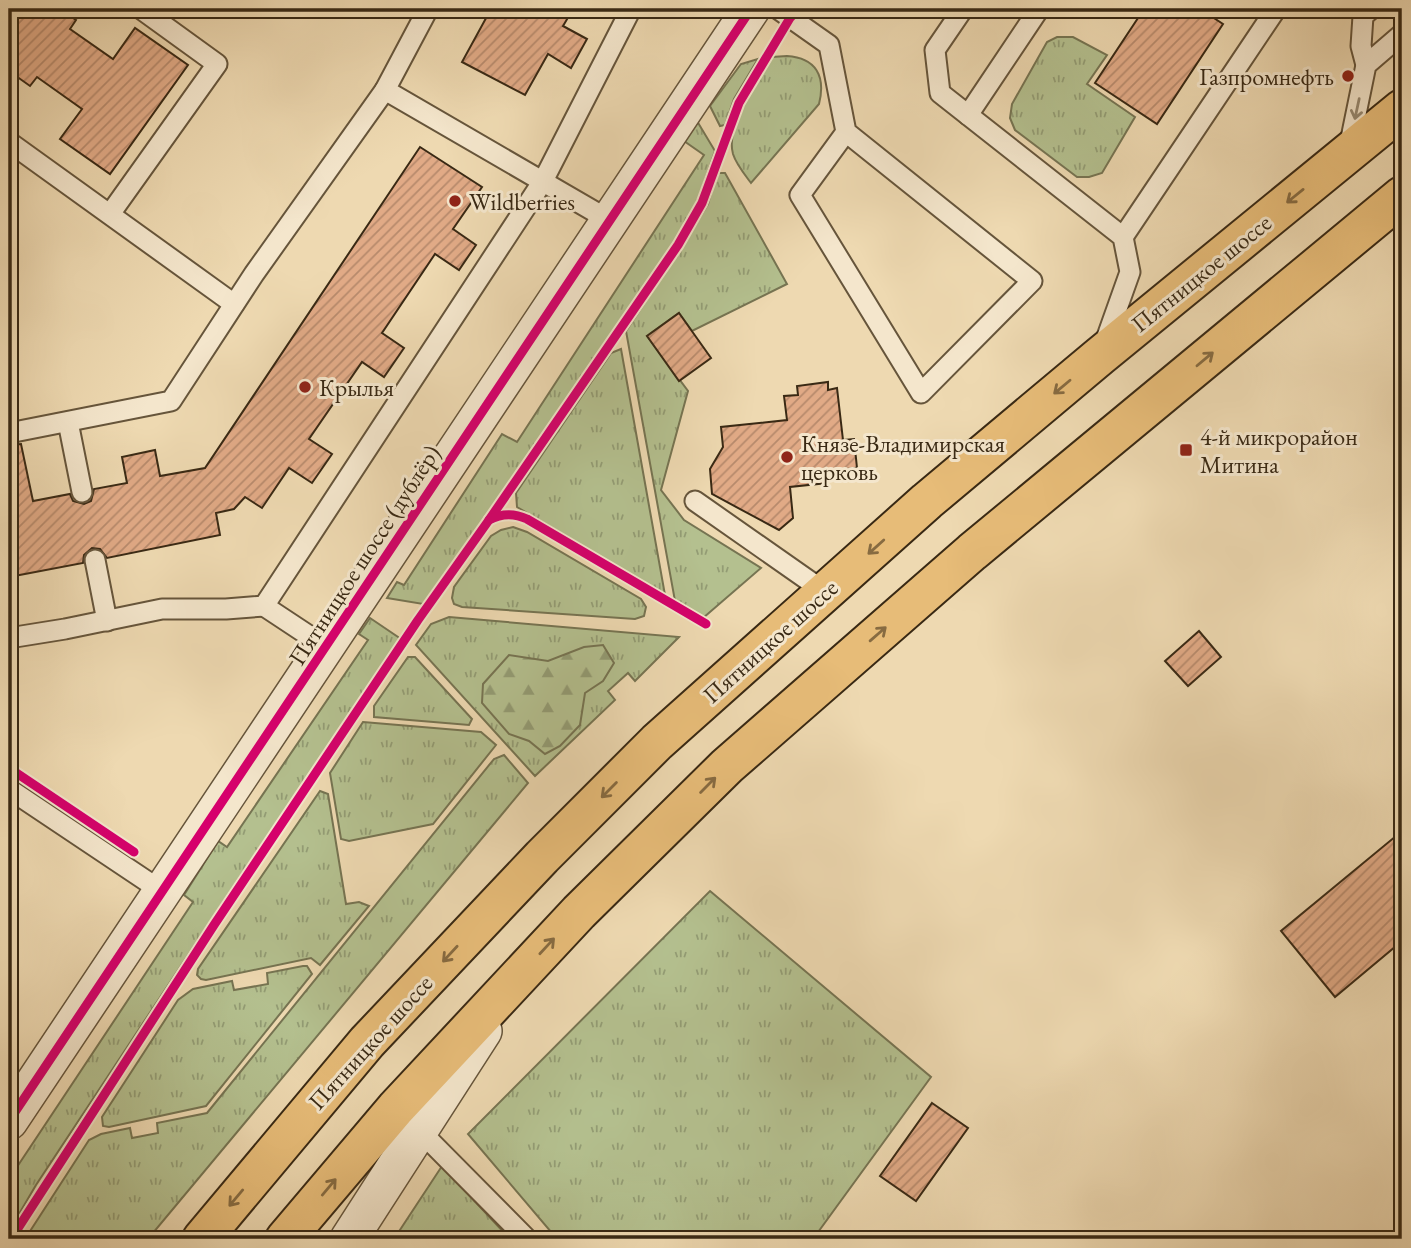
<svg xmlns="http://www.w3.org/2000/svg" width="1411" height="1248" font-family="'EB Garamond',serif">
<style>
.grass{fill:url(#grass-tufts);stroke:#767452;stroke-width:2}
.forest{fill:url(#forest-firs);stroke:#767452;stroke-width:2}
.building{fill:url(#building-hatch);stroke:#392914;stroke-width:2}
.lines{fill:none;stroke-linecap:round;stroke-linejoin:round}
.service-casing{stroke:#66553b;stroke-width:23}
.minor-casing{stroke:#66553b;stroke-width:40}
.primary-casing{stroke:#392914;stroke-width:42}
.service{stroke:#f4e6cc;stroke-width:19}
.minor{stroke:#f4e6cc;stroke-width:37}
.primary{stroke:#e7bc78;stroke-width:38}
.cycleway-casing{stroke:#f4e6cc;stroke-width:13}
.cycleway{stroke:#d6006c;stroke-width:9}
.oneway{stroke:#968870}
.oneway2{stroke:#876b41}
.poi-dot{fill:#8f2418;stroke:#f4e6cc;stroke-width:2.5}
.labels{text-anchor:middle;dominant-baseline:central;stroke-width:6;stroke-linejoin:round;paint-order:stroke}
.poi-label{font-size:24px;fill:#392914;stroke:#f4e6cc;text-anchor:start}
.street-label{font-size:24px;fill:#392914;stroke:#f4e6cc}
</style>
<defs>
<pattern id="grass-tufts" width="24" height="20" patternUnits="userSpaceOnUse" patternTransform="scale(1.75)"><rect width="24" height="20" fill="#b4c08f"/><path d="M3 7l-1-3M5 7V3M7 7l1-3M15 17l-1-3M17 17v-4M19 17l1-3" fill="none" stroke="#939c74"/></pattern>
<pattern id="forest-firs" width="22" height="20" patternUnits="userSpaceOnUse" patternTransform="scale(1.75)"><rect width="22" height="20" fill="#b4c08f"/><path d="M5 1l3.5 6h-7zM16 11l3.5 6h-7z" fill="#939c74"/></pattern>
<pattern id="building-hatch" width="6" height="6" patternUnits="userSpaceOnUse" patternTransform="scale(1.75)"><rect width="6" height="6" fill="#e1aa86"/><path d="M-1 1l2-2M0 6l6-6M5 7l2-2" fill="none" stroke="#b78a6c"/></pattern>
</defs>
<rect width="100%" height="100%" fill="#eed9b1"/>
<filter id="stains"><feTurbulence type="fractalNoise" baseFrequency=".00286" numOctaves="4"/><feColorMatrix values="0 0 0 0 .2 0 0 0 0 .09 0 0 0 0 .02 0 0 0 .5 -.17"/></filter>
<radialGradient id="worn" r=".72"><stop offset=".6" stop-color="#630" stop-opacity="0"/><stop offset="1" stop-color="#630" stop-opacity=".3"/></radialGradient>
<g class="grass">
<path d="M 1057,37 L 1073,37 L 1107,55 L 1087,84 L 1135,117 L 1102,173 L 1089,177 L 1077,177 L 1015,130 L 1010,118 L 1012,104 L 1047,42 Z"/>
<path d="M 787,56 C 816,58 826,76 819,104 L 751,183 C 745,175 736,164 733,154 C 725,125 757,82 772,57 Z"/>
<path d="M 758,59 L 734,99 L 725,125 L 720,126 L 710,106 L 741,64 Z"/>
<path d="M 697,121 L 715,151 L 698,200 L 675,242 L 507,487 L 423,604 L 387,598 L 397,582 L 404,585 L 502,434 L 517,442 L 704,155 L 684,141 Z"/>
<path d="M 717,173 L 725,173 L 787,284 L 692,331 L 679,313 L 647,336 L 688,391 L 661,490 L 684,520 L 761,568 L 703,618 L 675,601 L 626,331 L 682,247 L 708,204 Z"/>
<path d="M 621,349 L 665,595 L 517,507 L 516,493 L 611,353 Z"/>
<path d="M 513,527 L 527,532 L 641,599 L 646,607 L 644,616 L 635,619 L 462,607 L 454,604 L 452,598 L 454,587 L 491,536 L 501,530 Z"/>
<path d="M 449,617 L 679,637 L 635,681 L 628,673 L 608,691 L 615,700 L 535,776 L 416,645 L 431,624 Z"/>
<path d="M 370,618 L 401,639 L 239,878 L 36,1185 L 9,1231 L 9,1179 L 193,902 L 184,895 L 218,841 L 227,847 L 368,640 L 359,634 Z"/>
<path d="M 408,657 L 415,657 L 472,719 L 469,725 L 374,717 L 374,706 Z"/>
<path d="M 363,722 L 481,732 L 496,745 L 433,824 L 349,841 L 341,839 L 330,773 Z"/>
<path d="M 504,755 L 528,783 L 148,1239 L 25,1239 L 89,1140 L 101,1134 L 130,1128 L 132,1138 L 158,1133 L 157,1123 L 207,1113 L 494,759 Z"/>
<path d="M 320,791 L 328,794 L 346,904 L 359,902 L 369,906 L 320,965 L 311,958 L 206,980 L 201,979 L 197,975 L 198,969 Z"/>
<path d="M 710,891 L 931,1077 L 813,1239 L 557,1239 L 468,1134 Z"/>
<path d="M 303,966 L 307,966 L 312,974 L 206,1106 L 109,1127 L 103,1126 L 102,1117 L 178,1000 L 193,989 L 232,981 L 234,990 L 268,984 L 267,973 Z"/>
<path d="M 442,1166 L 510,1239 L 394,1239 Z"/>
</g>
<path class="forest" d="M 603,645 L 614,663 L 603,681 L 585,693 L 580,725 L 560,746 L 545,754 L 529,741 L 509,734 L 482,703 L 483,684 L 509,655 L 548,661 L 584,647 Z"/>
<g class="building">
<path d="M 9,9 L 60,9 L 76,20 L 70,29 L 113,59 L 135,28 L 188,65 L 110,174 L 60,139 L 82,109 L 37,77 L 30,86 L 9,71 Z"/>
<path d="M 491,9 L 573,9 L 563,26 L 587,39 L 571,68 L 548,54 L 525,95 L 462,62 Z"/>
<path d="M 1144,9 L 1200,9 L 1223,24 L 1157,124 L 1095,83 Z"/>
<path d="M 420,147 L 482,187 L 453,229 L 476,245 L 459,270 L 435,254 L 382,333 L 404,348 L 384,377 L 362,362 L 309,439 L 332,454 L 312,483 L 289,468 L 262,508 L 245,497 L 234,509 L 216,513 L 220,535 L 107,558 L 100,549 L 92,548 L 84,555 L 83,563 L 9,577 L 9,445 L 21,444 L 33,501 L 70,494 L 73,501 L 84,504 L 91,501 L 94,489 L 127,483 L 122,457 L 155,450 L 160,476 L 205,468 Z"/>
<path d="M 679,313 L 711,358 L 679,381 L 647,336 Z"/>
<path d="M 828,382 L 828,390 L 837,388 L 843,440 L 854,439 L 857,468 L 825,471 L 827,483 L 790,487 L 793,518 L 779,530 L 712,494 L 710,469 L 723,447 L 721,427 L 787,420 L 784,396 L 798,395 L 797,386 Z"/>
<path d="M 1199,631 L 1221,657 L 1188,686 L 1165,661 Z"/>
<path d="M 1402,831 L 1402,941 L 1335,997 L 1281,931 Z"/>
<path d="M 932,1103 L 968,1128 L 916,1201 L 880,1176 Z"/>
</g>
<g class="lines">
<g class="service-casing">
<g id="service">
<path d="M 428,9 L 385,90 L 609,220"/>
<path d="M 778,9 L 829,45 L 846,132 L 1032,281 L 921,393 L 800,195 L 846,132"/>
<path d="M 963,9 L 935,50 L 940,93 L 1123,237 L 1130,272 L 1104,345"/>
<path d="M 1366,65 L 1361,46 L 1363,16 L 1371,9"/>
<path d="M 968,115 L 1039,9"/>
<path d="M 9,142 L 234,304"/>
<path d="M 1349,148 L 1366,65 L 1402,34"/>
<path d="M 110,214 L 217,64 L 141,9"/>
<path d="M 1123,237 L 1276,9"/>
<path d="M 68,422 L 82,492"/>
<path d="M 9,433 L 171,401 L 254,274 L 385,90"/>
<path d="M 695,501 L 825,592"/>
<path d="M 95,560 L 107,621"/>
<path d="M 264,606 L 326,647"/>
<path d="M 9,638 L 65,629 L 162,609 L 226,609 L 264,606 L 543,181 L 631,9"/>
<path d="M 9,789 L 163,892"/>
<path d="M 418,1129 L 527,1239"/>
</g>
</g>
<g class="minor-casing">
<g id="minor">
<path d="M 9,1121 L 751,9"/>
<path d="M 349,1239 L 483,1031"/>
</g>
</g>
<g class="primary-casing">
<g id="primary">
<path d="M 202,1239 L 367,1042 L 542,857 L 657,742 L 927,501 L 1100,356 L 1402,109"/>
<path d="M 285,1239 L 396,1108 L 579,912 L 727,766 L 972,552 L 1402,196"/>
</g>
</g>
<use href="#service" class="service"/>
<use href="#minor" class="minor"/>
<use href="#primary" class="primary"/>
<g class="cycleway-casing">
<g id="cycleway">
<path d="M 489,520 L 678,245 L 702,203 L 739,103 L 790,18 L 798,9"/>
<path d="M 9,768 L 134,852"/>
<path d="M 9,1121 L 751,9"/>
<path d="M 11,1239 L 214,925 L 418,620 L 489,520 C 502,513 514,513 527,519 L 706,624"/>
</g>
</g>
<use href="#cycleway" class="cycleway"/>
</g>
<defs><path id="oneway-shaft" d="M-6 0H5M1.5-3L5.5 0L1.5 3" fill="none" stroke-width="1.6" stroke-linecap="round" stroke-linejoin="round" transform="scale(1.75)"/></defs>
<use class="oneway" href="#oneway-shaft" transform="translate(1357 109) rotate(102)"/>
<g class="oneway2">
<use href="#oneway-shaft" transform="translate(1295 196) rotate(141)"/>
<use href="#oneway-shaft" transform="translate(1205 359) rotate(-40)"/>
<use href="#oneway-shaft" transform="translate(1062 387) rotate(140)"/>
<use href="#oneway-shaft" transform="translate(876 547) rotate(138)"/>
<use href="#oneway-shaft" transform="translate(878 634) rotate(-41)"/>
<use href="#oneway-shaft" transform="translate(708 785) rotate(-45)"/>
<use href="#oneway-shaft" transform="translate(609 790) rotate(135)"/>
<use href="#oneway-shaft" transform="translate(547 946) rotate(-47)"/>
<use href="#oneway-shaft" transform="translate(450 954) rotate(133)"/>
<use href="#oneway-shaft" transform="translate(329 1187) rotate(-50)"/>
<use href="#oneway-shaft" transform="translate(236 1198) rotate(130)"/>
</g>
<g class="poi-dot">
<circle cx="1348" cy="76" r="7"/>
<circle cx="455" cy="201" r="7"/>
<circle cx="305" cy="387" r="7"/>
<rect x="1179" y="443" width="14" height="14" rx="3.5"/>
<circle cx="787" cy="457" r="7"/>
</g>
<g class="labels">
<g class="poi-label">
<text x="1334" y="76" text-anchor="end">Газпромнефть</text>
<text x="469" y="201">Wildberries</text>
<text x="319" y="387">Крылья</text>
<text x="1200" y="436">4-й микрорайон<tspan x="1200" dy="28">Митина</tspan></text>
<text x="801" y="443">Князе-Владимирская<tspan x="801" dy="28">церковь</tspan></text>
</g>
<g class="street-label">
<text transform="translate(1201 273) rotate(-39)">Пятницкое шоссе</text>
<text transform="translate(364 555) rotate(-57)">Пятницкое шоссе (дублёр)</text>
<text transform="translate(770 641) rotate(-42)">Пятницкое шоссе</text>
<text transform="translate(370 1042) rotate(-48)">Пятницкое шоссе</text>
</g>
</g>
<rect width="1411" height="1248" fill="none" stroke="#eed9b1" stroke-width="35"/>
<rect x="10" y="10" width="1390" height="1227" fill="none" stroke="#392914" stroke-width="3.5"/>
<rect x="18" y="18" width="1376" height="1213" fill="none" stroke="#392914" stroke-width="2"/>
<rect width="100%" height="100%" filter="url(#stains)"/>
<rect width="100%" height="100%" fill="url(#worn)"/>
</svg>
